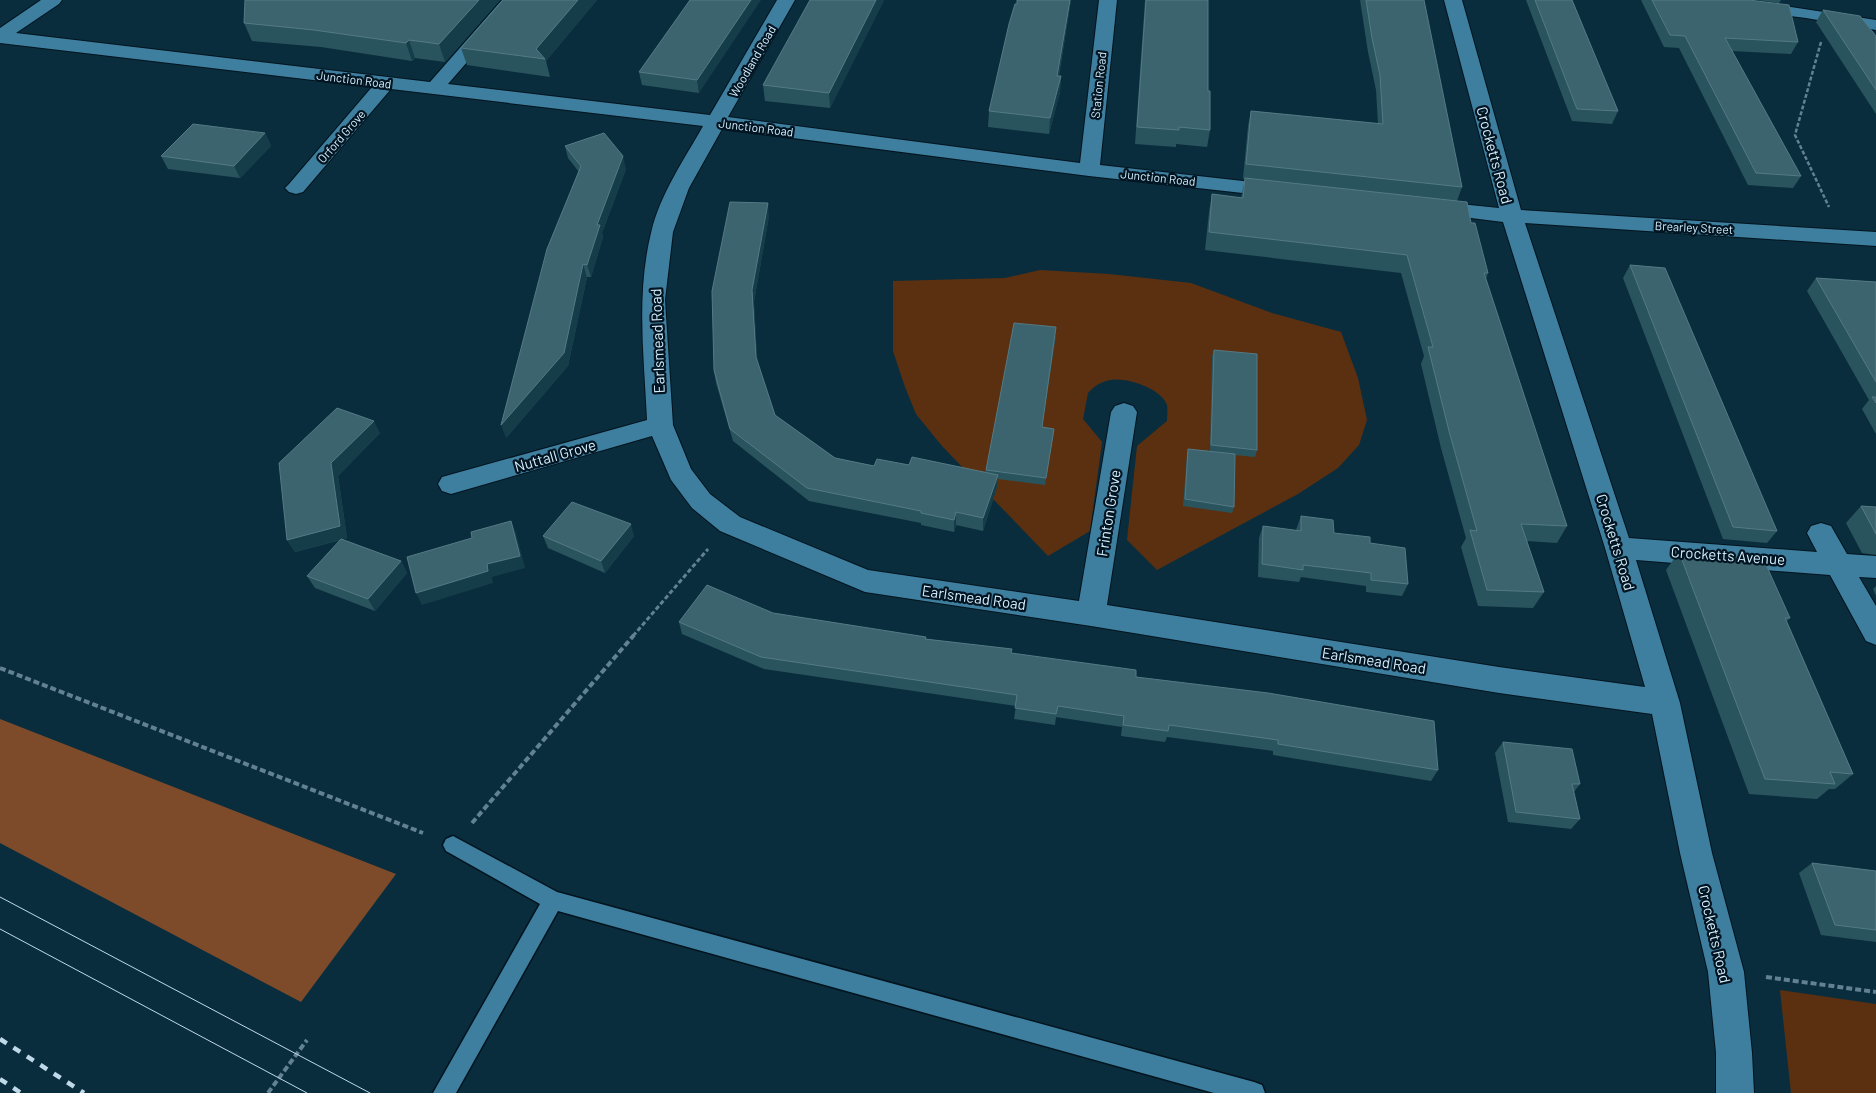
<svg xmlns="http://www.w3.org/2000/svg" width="1876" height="1093" font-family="Barlow,sans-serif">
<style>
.green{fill:#5b3011}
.forest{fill:#7e4b2a}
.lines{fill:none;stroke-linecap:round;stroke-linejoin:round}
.lane-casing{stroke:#02141e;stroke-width:3}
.street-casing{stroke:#02141e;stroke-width:2}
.path-far2{stroke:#628191;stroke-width:2.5;stroke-dasharray:4 2;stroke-linecap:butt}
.path-far1{stroke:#628191;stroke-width:3;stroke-dasharray:4.5 2.5;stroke-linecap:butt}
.path{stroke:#628191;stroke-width:4;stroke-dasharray:6 3;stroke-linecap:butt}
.lane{fill:#3e7e9e;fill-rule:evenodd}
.street{fill:#3e7e9e;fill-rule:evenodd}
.tram{stroke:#bfd9e8;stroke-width:1}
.rail{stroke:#bfd9e8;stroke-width:4.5;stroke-dasharray:8 8;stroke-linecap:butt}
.wall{fill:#29545d}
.shaded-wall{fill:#153d49}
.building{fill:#3b646e;stroke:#547a85}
.labels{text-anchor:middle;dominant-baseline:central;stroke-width:4.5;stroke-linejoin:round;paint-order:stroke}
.far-street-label{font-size:12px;fill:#d5eefd;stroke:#001421}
.street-label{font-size:15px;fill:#d5eefd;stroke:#001421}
</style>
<rect width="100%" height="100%" fill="#0a2d3d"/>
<g class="green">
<path d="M 1040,270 L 1109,274 L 1191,283 L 1272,313 L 1341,332 L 1358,378 L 1367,420 L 1359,445 L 1338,468 L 1298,494 L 1157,570 L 1127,540 L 1137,446 L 1167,421 C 1167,417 1168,410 1167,405 C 1162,389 1127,377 1111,380 C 1102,381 1094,386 1088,393 L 1083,419 L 1102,442 L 1090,531 L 1048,556 L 942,446 L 916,414 L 905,387 L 893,351 L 893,281 L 1005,278 Z"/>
<path d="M 1780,990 L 1876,1004 L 1876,1093 L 1791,1093 Z"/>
</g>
<path class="forest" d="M 0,719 L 396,874 L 301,1002 L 0,843 Z"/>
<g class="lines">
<g class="lane-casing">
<path id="lane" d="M 453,836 L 557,892 L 1254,1082 L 1262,1085 L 1265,1093 L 1214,1093 L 558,911 L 456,1093 L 433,1093 L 540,904 L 446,851 L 443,845 L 446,839 Z"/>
</g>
<g class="street-casing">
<g id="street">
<path d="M 41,0 L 62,0 L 59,4 L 16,33 L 430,82 L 502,0 L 521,0 L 448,84 L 710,115 L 777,0 L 795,0 L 728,117 L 1080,163 L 1099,0 L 1117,0 L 1100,165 L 1279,185 L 1286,187 L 1290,191 L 1286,195 L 1279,197 L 1089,176 L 722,129 L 689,188 L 673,232 L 665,300 L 673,425 L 691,469 L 710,494 L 740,517 L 868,570 L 1079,601 L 1111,412 L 1115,406 L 1124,403 L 1133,406 L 1137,412 L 1107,605 L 1499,667 L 1645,687 L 1605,548 L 1503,222 L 1423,212 L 1420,207 L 1423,202 L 1431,201 L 1499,208 L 1444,0 L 1462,0 L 1521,210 L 1876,232 L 1876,246 L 1525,223 L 1629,538 L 1817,552 L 1807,533 L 1811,526 L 1821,523 L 1831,526 L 1847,554 L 1876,556 L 1876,578 L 1859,577 L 1876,606 L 1876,645 L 1866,641 L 1830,575 L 1636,560 L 1680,703 L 1712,853 L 1744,972 L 1752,1053 L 1754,1093 L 1716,1093 L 1716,1053 L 1708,972 L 1680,853 L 1652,714 L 1499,693 L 1091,626 L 865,592 L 720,531 L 692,508 L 671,480 L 652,436 L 451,494 L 442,491 L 438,484 L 442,477 L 647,420 C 644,357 636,294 651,233 C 660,194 684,160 703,126 L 391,89 L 303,192 L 296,194 L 289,192 L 285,188 L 289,184 L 372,87 L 0,43 L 0,28 Z"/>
<path d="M 1694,0 L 1745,0 L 1876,20 L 1876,30 L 1806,18 L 1703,5 L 1697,4 Z"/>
</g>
</g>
<path class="path-far2" d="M 1821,42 L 1795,135 L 1829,207"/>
<path class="path-far1" d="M 633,636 L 708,549"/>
<g class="path">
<path d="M 0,668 L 423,833"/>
<path d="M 472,823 L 634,635"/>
<path d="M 1766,977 L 1876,992"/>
<path d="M 268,1093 L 307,1040"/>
</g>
<use href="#lane" class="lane"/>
<use href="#street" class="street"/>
<g class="tram">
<path d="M 0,897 L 370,1093"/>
<path d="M 0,929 L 307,1093"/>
</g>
<g class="rail">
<path d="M 0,1039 L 84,1093"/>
<path d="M 0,1079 L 21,1093"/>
</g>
</g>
<g class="wall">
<path d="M 500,0 L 445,62 L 415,58 L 412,61 L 321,47 L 252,41 L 244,23 Z"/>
<path d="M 597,0 L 546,61 L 550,77 L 467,65 L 461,48 Z"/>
<path d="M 690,0 L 699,93 L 642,85 L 639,72 Z"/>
<path d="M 884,0 L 830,108 L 765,101 L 763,85 Z"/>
<path d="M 1071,0 L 1059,76 L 1061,76 L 1060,92 L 1049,134 L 988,127 L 989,111 Z"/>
<path d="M 1145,0 L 1208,0 L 1208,91 L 1210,130 L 1207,147 L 1176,144 L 1176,147 L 1135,144 Z"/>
<path d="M 1360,0 L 1424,0 L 1462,187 L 1457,201 L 1471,223 L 1488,273 L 1486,279 L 1567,526 L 1557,543 L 1527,541 L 1544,592 L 1533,608 L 1478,606 L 1461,547 L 1466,538 L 1441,448 L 1421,364 L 1424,356 L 1401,273 L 1205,250 L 1209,212 L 1212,194 L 1241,198 L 1245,179 L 1243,178 L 1248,126 L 1251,111 L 1378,124 L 1376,90 L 1368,52 Z"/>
<path d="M 1526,0 L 1572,0 L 1618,111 L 1612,124 L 1572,121 Z"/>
<path d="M 1641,0 L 1749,0 L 1798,42 L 1791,54 L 1732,51 L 1801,176 L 1793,188 L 1748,185 L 1679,48 L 1664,47 Z"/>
<path d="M 1757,0 L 1781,0 L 1779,3 Z"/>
<path d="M 1823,10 L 1876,36 L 1876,114 L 1816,22 Z"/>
<path d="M 265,133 L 271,146 L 240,178 L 168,169 L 161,156 Z"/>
<path d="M 565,146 L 626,169 L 602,233 L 603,237 L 591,277 L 587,277 L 568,366 L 506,438 L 579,172 L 568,158 Z"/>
<path d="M 769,216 L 754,302 L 757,361 L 775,415 L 835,458 L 874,466 L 909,465 L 985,472 L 986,470 L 1056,335 L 1042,427 L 1054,429 L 1045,485 L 998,479 L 997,487 L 983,531 L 956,525 L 954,532 L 921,525 L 921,523 L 809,501 L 733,441 L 716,383 L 714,370 Z"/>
<path d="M 1630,265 L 1777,531 L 1767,543 L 1723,539 L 1623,278 Z"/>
<path d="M 1816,278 L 1876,282 L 1876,434 L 1862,409 L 1869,400 L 1807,291 Z"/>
<path d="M 1214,350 L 1257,450 L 1255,457 L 1235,455 L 1234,507 L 1232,513 L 1183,506 L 1187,455 L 1188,449 L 1210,451 L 1212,356 Z"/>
<path d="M 337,408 L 380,433 L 338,476 L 347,538 L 342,539 L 401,561 L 407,573 L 375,611 L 315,588 L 307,576 L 341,540 L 295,552 L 287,540 Z"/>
<path d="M 1861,506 L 1876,507 L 1876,555 L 1862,553 L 1846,523 Z"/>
<path d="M 1301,516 L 1334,533 L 1370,543 L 1408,584 L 1402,596 L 1366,592 L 1366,586 L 1301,577 L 1299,582 L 1258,577 L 1259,538 L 1263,526 L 1296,530 Z"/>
<path d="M 543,536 L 634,536 L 605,573 L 548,548 Z"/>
<path d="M 1679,552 L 1790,618 L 1787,621 L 1853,774 L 1835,789 L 1829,789 L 1817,799 L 1749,794 L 1666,570 Z"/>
<path d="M 1876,586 L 1876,596 L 1873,589 Z"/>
<path d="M 773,613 L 1011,653 L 1136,677 L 1438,770 L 1431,781 L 1273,755 L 1273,751 L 1167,737 L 1165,742 L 1121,736 L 1122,727 L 1056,717 L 1055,725 L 1014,719 L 1016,706 L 764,669 L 682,634 L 679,622 Z"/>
<path d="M 1503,742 L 1580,784 L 1574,792 L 1580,819 L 1571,829 L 1508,822 L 1495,753 Z"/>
<path d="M 1812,863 L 1876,871 L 1876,942 L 1821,935 L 1799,873 Z"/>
</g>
<g class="shaded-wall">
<path d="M 479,0 L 500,0 L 445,62 L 439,44 Z"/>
<path d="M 578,0 L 597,0 L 546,61 L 545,59 L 536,49 Z"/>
<path d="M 751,0 L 761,0 L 699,93 L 697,80 Z"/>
<path d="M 876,0 L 884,0 L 830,108 L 829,93 Z"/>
<path d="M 1070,0 L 1071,0 L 1056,91 L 1057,76 Z"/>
<path d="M 409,40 L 415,58 L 412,61 L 406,43 Z"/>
<path d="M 1061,76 L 1060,92 L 1049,134 L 1050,118 Z"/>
<path d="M 265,133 L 271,146 L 240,178 L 234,166 Z"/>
<path d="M 623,156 L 626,169 L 602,233 L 603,237 L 591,277 L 587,265 L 597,225 Z"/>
<path d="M 768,203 L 769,216 L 754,302 L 758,370 L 756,357 L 752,290 Z"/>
<path d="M 583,264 L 587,277 L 568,366 L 506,438 L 501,425 Z"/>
<path d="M 374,421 L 380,433 L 338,476 L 347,538 L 295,552 L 287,540 L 331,463 Z"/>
<path d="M 998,475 L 997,487 L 983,531 L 983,518 Z"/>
<path d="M 956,512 L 956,525 L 954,532 L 954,520 Z"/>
<path d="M 511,521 L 516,533 L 525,568 L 492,577 L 493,583 L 422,605 L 416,593 L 487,564 Z"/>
<path d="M 631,524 L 634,536 L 605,573 L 601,561 Z"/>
<path d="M 401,561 L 407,573 L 375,611 L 368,599 Z"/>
</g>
<g class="building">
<path d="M 245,0 L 479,0 L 439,44 L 409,40 L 406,43 L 314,30 L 244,23 Z"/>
<path d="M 503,0 L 578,0 L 536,49 L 545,59 L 461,48 Z"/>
<path d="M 690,0 L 751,0 L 697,80 L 639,72 Z"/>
<path d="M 810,0 L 876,0 L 829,93 L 763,85 Z"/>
<path d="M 1017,0 L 1070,0 L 1057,76 L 1061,76 L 1050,118 L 989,111 L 1009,24 L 1015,4 L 1017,4 Z"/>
<path d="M 1146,0 L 1208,0 L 1208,91 L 1210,91 L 1210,130 L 1179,127 L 1179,130 L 1137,127 Z"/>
<path d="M 1366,0 L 1424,0 L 1462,187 L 1246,164 L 1251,111 L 1383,124 L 1380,75 L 1372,38 Z"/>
<path d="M 1535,0 L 1572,0 L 1618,111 L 1577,109 Z"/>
<path d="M 1652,0 L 1749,0 L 1789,5 L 1798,42 L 1725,38 L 1801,176 L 1756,173 L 1685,36 L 1670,35 Z"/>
<path d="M 1823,10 L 1860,16 L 1876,36 L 1876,90 Z"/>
<path d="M 193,124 L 265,133 L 234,166 L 161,156 Z"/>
<path d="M 604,133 L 623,156 L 597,225 L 600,225 L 587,265 L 583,264 L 564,353 L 501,425 L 547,249 L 581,166 L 565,146 Z"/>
<path d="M 1245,178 L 1467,202 L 1471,223 L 1475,223 L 1488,273 L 1484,273 L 1567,526 L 1521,524 L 1544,592 L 1487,590 L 1470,530 L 1477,531 L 1449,431 L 1428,347 L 1433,347 L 1407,255 L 1209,232 L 1212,194 L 1243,198 Z"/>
<path d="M 730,202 L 768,203 L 752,290 L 756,357 L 775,415 L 835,458 L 874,466 L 877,459 L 909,465 L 912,457 L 998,475 L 983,518 L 956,512 L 954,520 L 921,513 L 921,511 L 807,488 L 730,429 L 714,370 L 712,291 Z"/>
<path d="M 1630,265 L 1665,268 L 1777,531 L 1733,527 Z"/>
<path d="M 1816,278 L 1876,282 L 1876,382 Z"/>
<path d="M 1014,323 L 1056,327 L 1042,427 L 1054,429 L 1046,478 L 986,470 Z"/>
<path d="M 1214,350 L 1257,354 L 1257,450 L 1211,445 Z"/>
<path d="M 1872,397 L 1876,397 L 1876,403 Z"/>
<path d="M 337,408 L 374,421 L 331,463 L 340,526 L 287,540 L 279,463 Z"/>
<path d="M 1188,449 L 1235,454 L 1234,507 L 1185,499 Z"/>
<path d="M 572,502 L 631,524 L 601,561 L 543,536 Z"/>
<path d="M 1861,506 L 1876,507 L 1876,534 Z"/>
<path d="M 1301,516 L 1333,520 L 1334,533 L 1370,537 L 1370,543 L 1405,548 L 1408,584 L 1371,580 L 1371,573 L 1303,565 L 1303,570 L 1262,564 L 1263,526 L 1301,531 Z"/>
<path d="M 511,521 L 520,556 L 487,564 L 488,571 L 416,593 L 407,557 L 472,538 L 471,532 Z"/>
<path d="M 341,539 L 401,561 L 368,599 L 307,576 Z"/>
<path d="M 1679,552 L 1763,558 L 1790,618 L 1785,618 L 1853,774 L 1830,772 L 1835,784 L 1765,779 Z"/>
<path d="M 707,585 L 773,613 L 926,637 L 925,639 L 1012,649 L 1011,653 L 1136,670 L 1136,677 L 1268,693 L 1434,721 L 1438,770 L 1278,744 L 1278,740 L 1169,725 L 1168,731 L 1123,725 L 1124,716 L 1058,706 L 1056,714 L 1015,708 L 1017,695 L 761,657 L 679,622 Z"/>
<path d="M 1503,742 L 1572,749 L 1580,784 L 1572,784 L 1580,819 L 1516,812 Z"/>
<path d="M 1812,863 L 1876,871 L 1876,930 L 1835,925 Z"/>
</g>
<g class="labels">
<g class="far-street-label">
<text transform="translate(752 61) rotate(-60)">Woodland Road</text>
<text transform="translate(354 79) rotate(7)">Junction Road</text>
<text transform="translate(1098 85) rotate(-84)">Station Road</text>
<text transform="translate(756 127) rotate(7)">Junction Road</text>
<text transform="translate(341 136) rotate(-49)">Orford Grove</text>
<text transform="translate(1158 177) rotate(6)">Junction Road</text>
<text transform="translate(1694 227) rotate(3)">Brearley Street</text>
</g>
<g class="street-label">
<text transform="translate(1495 155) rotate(75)">Crocketts Road</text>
<text transform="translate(657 341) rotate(-92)">Earlsmead Road</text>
<text transform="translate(555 455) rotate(-16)">Nuttall Grove</text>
<text transform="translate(1108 513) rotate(-81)">Frinton Grove</text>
<text transform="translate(1616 542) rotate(73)">Crocketts Road</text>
<text transform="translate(1728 555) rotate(4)">Crocketts Avenue</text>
<text transform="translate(974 597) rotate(8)">Earlsmead Road</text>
<text transform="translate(1374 660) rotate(9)">Earlsmead Road</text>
<text transform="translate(1715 934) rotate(77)">Crocketts Road</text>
</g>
</g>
</svg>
